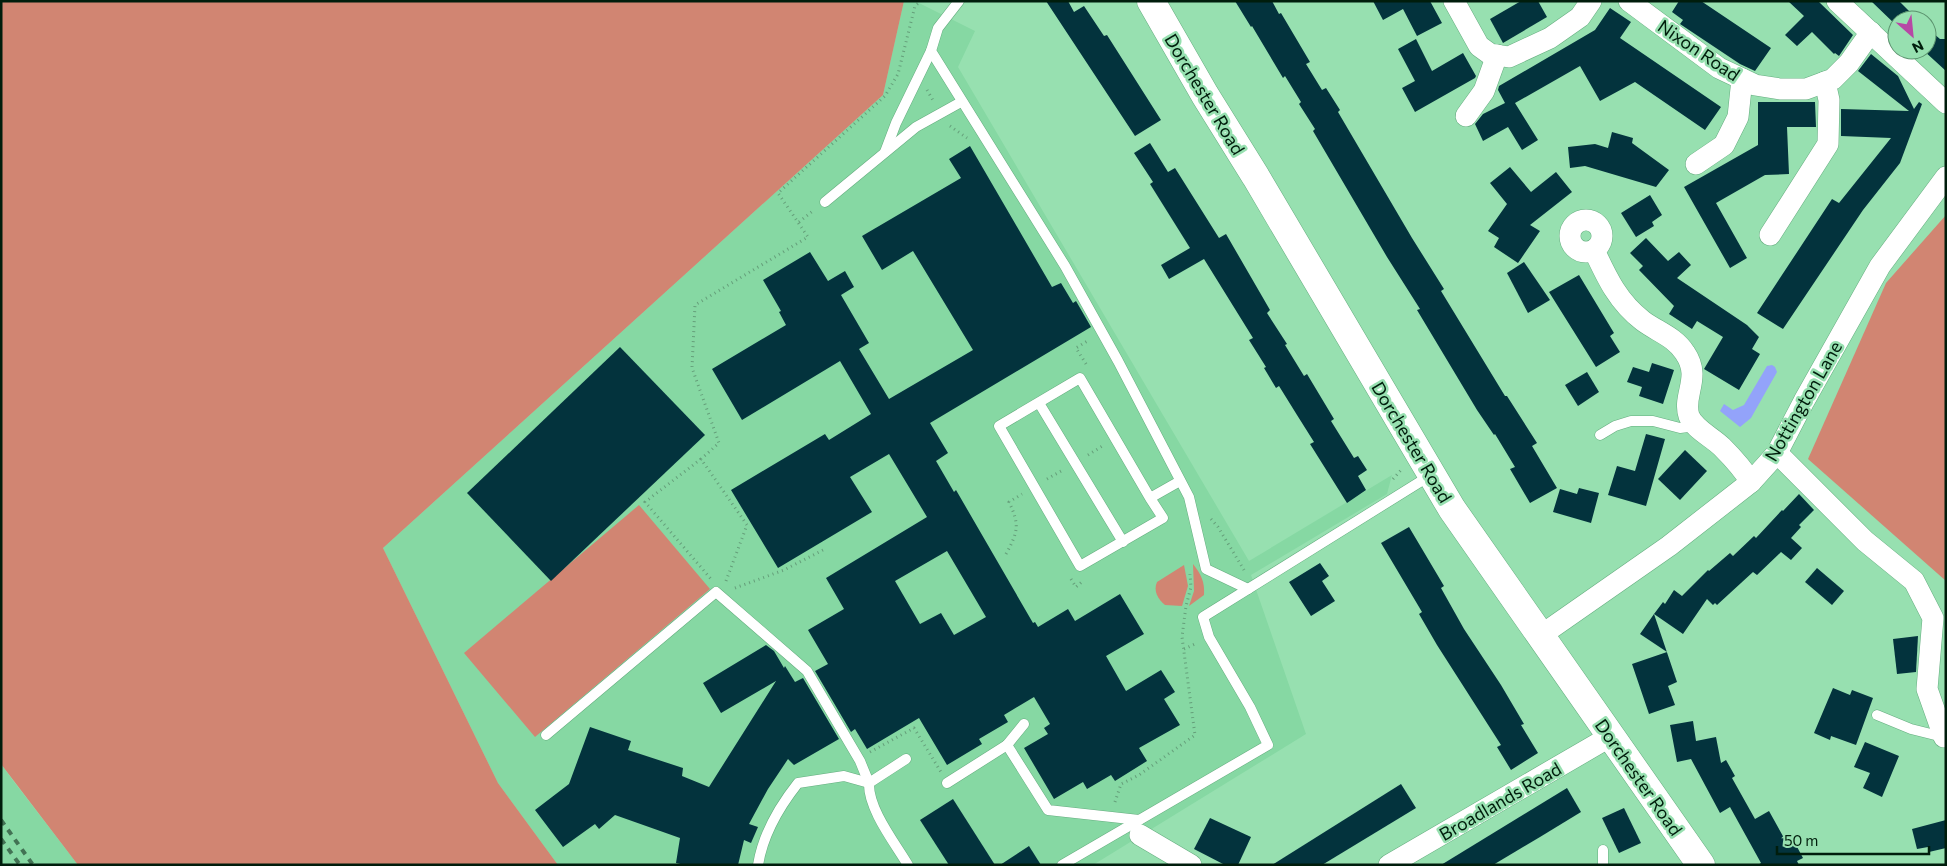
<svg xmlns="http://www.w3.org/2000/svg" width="1947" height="866" font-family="Commissioner,sans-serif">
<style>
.built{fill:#86d8a3}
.green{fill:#d18572}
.water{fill:#93a3fa}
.building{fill:#03333d;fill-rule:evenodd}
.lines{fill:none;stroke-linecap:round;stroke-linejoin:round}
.service-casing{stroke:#65ad7f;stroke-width:11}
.minor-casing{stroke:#65ad7f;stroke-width:22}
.secondary-casing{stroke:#65ad7f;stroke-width:29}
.path{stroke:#659f7a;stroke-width:3;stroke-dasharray:1 4;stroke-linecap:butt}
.service{stroke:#fff;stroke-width:10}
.minor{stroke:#fff;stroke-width:21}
.secondary{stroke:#fff;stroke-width:28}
.rail{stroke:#427254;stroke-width:4;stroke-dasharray:6 6;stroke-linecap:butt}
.labels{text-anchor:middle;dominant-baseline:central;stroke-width:5;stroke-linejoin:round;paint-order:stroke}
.street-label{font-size:18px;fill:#001d0c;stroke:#97e0b0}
</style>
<rect width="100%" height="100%" fill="#97e0b0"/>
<g class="built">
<path d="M 904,1 L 915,1 L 975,31 L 958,67 L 1249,561 L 1392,475 L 1387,494 L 1251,575 L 1306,734 L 1093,865 L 558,865 L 498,783 L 383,548 L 883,95 Z"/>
<path d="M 1,764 L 14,782 L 78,865 L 1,865 Z"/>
</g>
<g class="green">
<path d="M 1,1 L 904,1 L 883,95 L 383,548 L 498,783 L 558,865 L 78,865 L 1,764 Z"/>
<path d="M 1946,215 L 1946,581 L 1808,459 L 1886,283 Z"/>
<path d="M 639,505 L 710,589 L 535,737 L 464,653 Z"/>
<path d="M 1193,564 C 1201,574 1205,582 1204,595 L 1189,606 L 1194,591 Z"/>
<path d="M 1184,565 L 1188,586 L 1182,606 L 1165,605 C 1158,599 1153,591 1157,582 Z"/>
</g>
<path class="water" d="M 1772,365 L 1775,367 L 1777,372 L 1751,418 L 1740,427 L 1720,411 L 1724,404 L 1733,410 L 1744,405 L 1767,366 Z"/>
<g class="building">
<path d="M 1046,1 L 1068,1 L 1074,12 L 1084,6 L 1104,36 L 1107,35 L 1161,120 L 1135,136 Z"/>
<path d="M 1235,1 L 1272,1 L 1279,14 L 1281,13 L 1310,62 L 1306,64 L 1322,90 L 1326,88 L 1340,110 L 1338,112 L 1412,238 L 1444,289 L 1441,291 L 1505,396 L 1507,396 L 1537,443 L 1532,446 L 1557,488 L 1530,503 L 1510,469 L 1515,467 L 1495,434 L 1494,435 L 1477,410 L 1417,310 L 1420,309 L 1387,257 L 1313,131 L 1315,129 L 1299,104 L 1301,102 L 1285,76 L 1283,78 L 1252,26 L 1251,27 Z"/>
<path d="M 1373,1 L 1430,1 L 1442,23 L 1417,36 L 1403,9 L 1383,20 Z"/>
<path d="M 1521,1 L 1538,1 L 1547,17 L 1503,43 L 1490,19 Z"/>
<path d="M 1679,1 L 1701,1 L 1771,48 L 1755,71 L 1740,64 L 1680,24 L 1683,20 L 1672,12 Z"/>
<path d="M 1788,1 L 1818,1 L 1853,35 L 1839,56 L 1835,53 L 1834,54 L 1812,32 L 1797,46 L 1785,35 L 1804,16 Z"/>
<path d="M 1871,1 L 1899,1 L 1918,20 L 1897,20 L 1897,26 Z"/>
<path d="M 1610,8 L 1631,22 L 1620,38 L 1721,107 L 1705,130 L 1635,82 L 1600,101 L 1580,66 L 1515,103 L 1538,140 L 1522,150 L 1508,127 L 1483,141 L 1475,124 L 1483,114 L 1505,103 L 1498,90 L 1499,86 L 1595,30 Z"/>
<path d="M 1927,28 L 1940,39 L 1946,39 L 1946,71 L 1923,50 L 1927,50 Z"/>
<path d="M 1416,39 L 1432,71 L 1463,53 L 1476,76 L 1475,78 L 1415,112 L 1402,88 L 1415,81 L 1398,49 Z"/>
<path d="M 1871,54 L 1898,76 L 1914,109 L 1919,102 L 1922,104 L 1900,163 L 1863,210 L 1783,329 L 1757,313 L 1832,199 L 1839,203 L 1891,138 L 1841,136 L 1841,109 L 1909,111 L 1858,71 Z"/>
<path d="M 1758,102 L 1815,102 L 1816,127 L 1787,127 L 1789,174 L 1765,175 L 1716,203 L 1747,258 L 1730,268 L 1684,187 L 1758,145 Z"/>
<path d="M 1612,132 L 1633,138 L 1632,143 L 1669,170 L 1656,187 L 1585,166 L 1570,168 L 1568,147 L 1595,144 L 1608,148 Z"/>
<path d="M 1150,143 L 1168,172 L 1175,168 L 1219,238 L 1226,234 L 1270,310 L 1267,313 L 1287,344 L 1285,345 L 1304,376 L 1307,374 L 1334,419 L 1331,421 L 1354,458 L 1358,456 L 1367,470 L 1358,476 L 1366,490 L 1347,503 L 1310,444 L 1314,442 L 1297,415 L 1279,386 L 1276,388 L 1264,368 L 1266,367 L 1249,340 L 1253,338 L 1204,259 L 1169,279 L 1161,265 L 1190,248 L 1150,184 L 1153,182 L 1134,153 Z"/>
<path d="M 970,146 L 1052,287 L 1061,283 L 1073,303 L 1076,301 L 1091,327 L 930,423 L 948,453 L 936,461 L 954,492 L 956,490 L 1033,623 L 1035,622 L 1038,627 L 1068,609 L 1075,621 L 1120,594 L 1144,634 L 1106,656 L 1126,691 L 1161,670 L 1175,692 L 1164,699 L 1180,725 L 1139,748 L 1147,761 L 1115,781 L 1111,775 L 1087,789 L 1083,782 L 1054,799 L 1024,748 L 1048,734 L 1044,728 L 1050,724 L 1034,697 L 1004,715 L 1008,722 L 979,739 L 982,744 L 947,765 L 919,718 L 867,749 L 855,729 L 851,732 L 815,671 L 828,664 L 808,630 L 844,609 L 826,578 L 927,517 L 889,454 L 850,477 L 872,512 L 778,568 L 731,490 L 825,434 L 829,440 L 871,414 L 840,361 L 742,420 L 712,369 L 786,325 L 779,312 L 781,311 L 763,280 L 810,252 L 828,281 L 845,271 L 854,287 L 841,295 L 869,343 L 859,349 L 889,399 L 973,350 L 913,251 L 882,270 L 862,236 L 961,178 L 949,159 ZM 947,551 L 986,617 L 954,635 L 941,613 L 920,624 L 895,581 Z"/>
<path d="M 1510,167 L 1531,192 L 1556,172 L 1572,192 L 1530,225 L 1540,231 L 1518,263 L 1494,247 L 1499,238 L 1488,231 L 1507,204 L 1490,183 Z"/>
<path d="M 1650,195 L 1662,215 L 1652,222 L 1654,226 L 1636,237 L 1621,213 Z"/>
<path d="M 1646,238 L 1668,261 L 1679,252 L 1691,265 L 1677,278 L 1747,325 L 1759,337 L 1752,349 L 1760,354 L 1739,390 L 1704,369 L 1723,337 L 1697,321 L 1692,329 L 1669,314 L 1674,306 L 1639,270 L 1643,266 L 1630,253 Z"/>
<path d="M 1524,262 L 1550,300 L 1528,313 L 1507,273 Z"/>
<path d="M 1579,275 L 1614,333 L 1610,336 L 1620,352 L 1596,367 L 1549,292 Z"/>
<path d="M 620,347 L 705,435 L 551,581 L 467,493 Z"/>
<path d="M 1652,363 L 1674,370 L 1663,404 L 1639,396 L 1642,387 L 1627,382 L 1633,367 L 1649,372 Z"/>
<path d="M 1587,372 L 1599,392 L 1578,406 L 1565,385 Z"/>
<path d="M 1646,434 L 1665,439 L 1646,506 L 1608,495 L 1617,466 L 1635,471 Z"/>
<path d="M 1685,450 L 1707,471 L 1680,500 L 1658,479 Z"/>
<path d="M 1579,488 L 1599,493 L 1591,523 L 1553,512 L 1560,489 L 1577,494 Z"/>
<path d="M 1799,494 L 1814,510 L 1799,525 L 1801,527 L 1791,538 L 1802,548 L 1791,560 L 1781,552 L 1757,575 L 1753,572 L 1717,605 L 1715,603 L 1713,605 L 1707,599 L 1683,634 L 1654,614 L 1663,602 L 1665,604 L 1674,590 L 1682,596 L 1708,570 L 1709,571 L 1730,553 L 1733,556 L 1754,536 L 1756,538 L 1782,510 L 1783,511 Z"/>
<path d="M 1409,527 L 1444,586 L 1441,588 L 1464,629 L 1501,685 L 1524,724 L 1521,725 L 1538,753 L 1511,770 L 1497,747 L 1501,745 L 1437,645 L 1419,614 L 1422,612 L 1381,543 Z"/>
<path d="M 1320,563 L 1329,576 L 1322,581 L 1335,601 L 1311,616 L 1289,582 Z"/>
<path d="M 1817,568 L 1844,591 L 1832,605 L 1805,582 Z"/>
<path d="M 1654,614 L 1677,682 L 1668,686 L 1675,705 L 1649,714 L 1632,664 L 1667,652 L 1640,634 Z"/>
<path d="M 1918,636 L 1916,672 L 1897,674 L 1893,639 Z"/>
<path d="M 766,645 L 774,651 L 784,668 L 785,666 L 795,682 L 803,678 L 839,739 L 794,765 L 788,759 L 768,789 L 749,824 L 758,827 L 751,843 L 744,840 L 738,865 L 685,865 L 676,863 L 680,838 L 615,815 L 599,829 L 595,824 L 563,847 L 535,810 L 569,784 L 590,727 L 631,741 L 628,750 L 683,768 L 682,776 L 709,787 L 776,681 L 721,713 L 703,683 Z"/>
<path d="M 1833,688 L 1850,695 L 1852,690 L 1873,698 L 1856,745 L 1831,736 L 1830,740 L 1814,733 Z"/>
<path d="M 1693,721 L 1696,741 L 1716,737 L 1721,763 L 1726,760 L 1735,776 L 1732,778 L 1755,819 L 1769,811 L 1789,847 L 1795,843 L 1803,858 L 1797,861 L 1799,865 L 1758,865 L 1761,863 L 1730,807 L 1720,813 L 1691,759 L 1677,762 L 1670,725 Z"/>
<path d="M 1865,742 L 1899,756 L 1882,797 L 1863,788 L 1870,773 L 1854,767 Z"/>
<path d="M 1401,784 L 1416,808 L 1322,865 L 1272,865 Z"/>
<path d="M 1567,788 L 1581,812 L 1540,837 L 1493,865 L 1441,865 Z"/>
<path d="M 953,799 L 995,865 L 949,865 L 920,820 Z"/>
<path d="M 1624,808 L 1641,843 L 1619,853 L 1602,818 Z"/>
<path d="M 1210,818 L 1251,837 L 1238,865 L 1225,865 L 1194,849 Z"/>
<path d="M 1946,820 L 1946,848 L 1929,852 L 1928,847 L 1917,849 L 1912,829 Z"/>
<path d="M 1029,846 L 1041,865 L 1000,865 Z"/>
</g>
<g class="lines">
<g class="service-casing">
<g id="service">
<path d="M 959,1 L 938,28 L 931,51 L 1065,266 L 1118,361 L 1189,497 L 1206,569 L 1248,589"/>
<path d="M 885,152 L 896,123 L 931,51"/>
<path d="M 825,202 L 916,127 L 961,102"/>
<path d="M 1039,403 L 1123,542"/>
<path d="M 1600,435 L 1615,426 L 1631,421 L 1653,421 L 1680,428 L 1696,426"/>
<path d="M 1150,498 L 1163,518 L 1080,566 L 999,426 L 1080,378 L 1150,498 L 1180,481"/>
<path d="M 1877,715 L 1911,729 L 1943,737"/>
<path d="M 1024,724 L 1007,745 L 1048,810 L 1139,820"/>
<path d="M 546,735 L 716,592 L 807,671 L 860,761 L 869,783"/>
<path d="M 906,759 L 869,783 C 868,809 895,843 908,865"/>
<path d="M 947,783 L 1007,745"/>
<path d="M 1603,850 L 1603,865"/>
<path d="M 758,865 C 763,834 779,807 798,783 L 844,776 L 869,783"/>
<path d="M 1062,865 L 1268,745 L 1250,707 L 1209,637 L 1203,617 L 1431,475"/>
</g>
</g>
<g class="minor-casing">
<g id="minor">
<path d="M 1454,1 L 1479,46 L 1490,54 L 1509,57 L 1550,38 L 1580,17 L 1591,1"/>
<path d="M 1629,1 L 1719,68 L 1755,85 L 1780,89 L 1806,89 L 1833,79 L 1849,63 L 1871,32"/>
<path d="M 1837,1 L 1946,103"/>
<path d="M 1466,116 L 1484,91 L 1497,55"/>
<path d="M 1696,164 L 1724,145 L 1738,117 L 1742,79"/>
<circle cx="1586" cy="236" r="16"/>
<path d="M 1770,235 L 1828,144 L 1829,100 L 1825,82"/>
<path d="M 1594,250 C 1607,278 1618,302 1643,321 C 1658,332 1675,337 1685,353 C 1702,378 1682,395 1689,416 C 1694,429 1712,437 1722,447 C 1733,458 1743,469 1751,482"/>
<path d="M 1777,453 L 1865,541 L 1914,581 L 1933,618 L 1927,689 L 1944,737"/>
<path d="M 1540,636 L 1669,546 L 1751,482 L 1777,453 L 1804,401 L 1880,266 L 1946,177"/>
<path d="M 1140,835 L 1191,865"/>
<path d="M 1389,865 L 1611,736"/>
</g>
</g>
<g class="secondary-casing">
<path id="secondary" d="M 1151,1 L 1205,95 L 1256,177 L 1452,509 L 1701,865"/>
</g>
<g class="path">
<path d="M 927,90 L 934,102"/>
<path d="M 950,126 L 967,138"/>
<path d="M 799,222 L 814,210"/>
<path d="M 1086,364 L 1076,348 L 1089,340"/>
<path d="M 1088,455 L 1104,445"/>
<path d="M 701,459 L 645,502 L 711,579"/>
<path d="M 1047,479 L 1063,470"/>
<path d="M 1393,479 L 1402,469"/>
<path d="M 1211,519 L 1218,527 L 1244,570"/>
<path d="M 1006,554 C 1018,532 1020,525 1009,502 L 1022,494"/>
<path d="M 1071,579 L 1076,587 L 1083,581"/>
<path d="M 726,581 L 747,525 L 701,459 L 719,443 L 692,368 L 695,305 L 808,237 L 778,193 L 885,96 L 898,74 L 915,6 L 921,1"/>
<path d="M 735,588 L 784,570 L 825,549"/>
<path d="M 1184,649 L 1195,644"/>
<path d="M 870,752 L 914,728 L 941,772"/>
<path d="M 1115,802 L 1121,784 L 1139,775 L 1195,735 L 1182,637 L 1186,606 L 1191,587 L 1190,574"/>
</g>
<use href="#service" class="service"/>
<use href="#minor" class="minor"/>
<use href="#secondary" class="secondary"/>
<g class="rail">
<path d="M 1,820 L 33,865"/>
<path d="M 1,839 L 20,865"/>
</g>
</g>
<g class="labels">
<g class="street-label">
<text transform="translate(1699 50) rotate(34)">Nixon Road</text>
<text transform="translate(1205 94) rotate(59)">Dorchester Road</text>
<text transform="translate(1803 401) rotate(-60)">Nottington Lane</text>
<text transform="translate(1412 442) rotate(59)">Dorchester Road</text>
<text transform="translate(1639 777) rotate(55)">Dorchester Road</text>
<text transform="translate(1500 801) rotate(-30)">Broadlands Road</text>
</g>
</g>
<rect width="1947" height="866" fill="none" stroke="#001d0c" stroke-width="5"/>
<g transform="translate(1912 35) rotate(153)"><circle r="24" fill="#97e0b0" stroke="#5b926e"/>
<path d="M0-4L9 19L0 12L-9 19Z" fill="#b748a5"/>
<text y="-8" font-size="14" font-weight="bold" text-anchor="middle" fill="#001d0c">N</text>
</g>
<path d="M1777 846v8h152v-8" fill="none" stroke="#001d0c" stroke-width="2.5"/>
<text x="1784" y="846" font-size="15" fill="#001d0c" stroke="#97e0b0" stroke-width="4" paint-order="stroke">50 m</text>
</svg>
